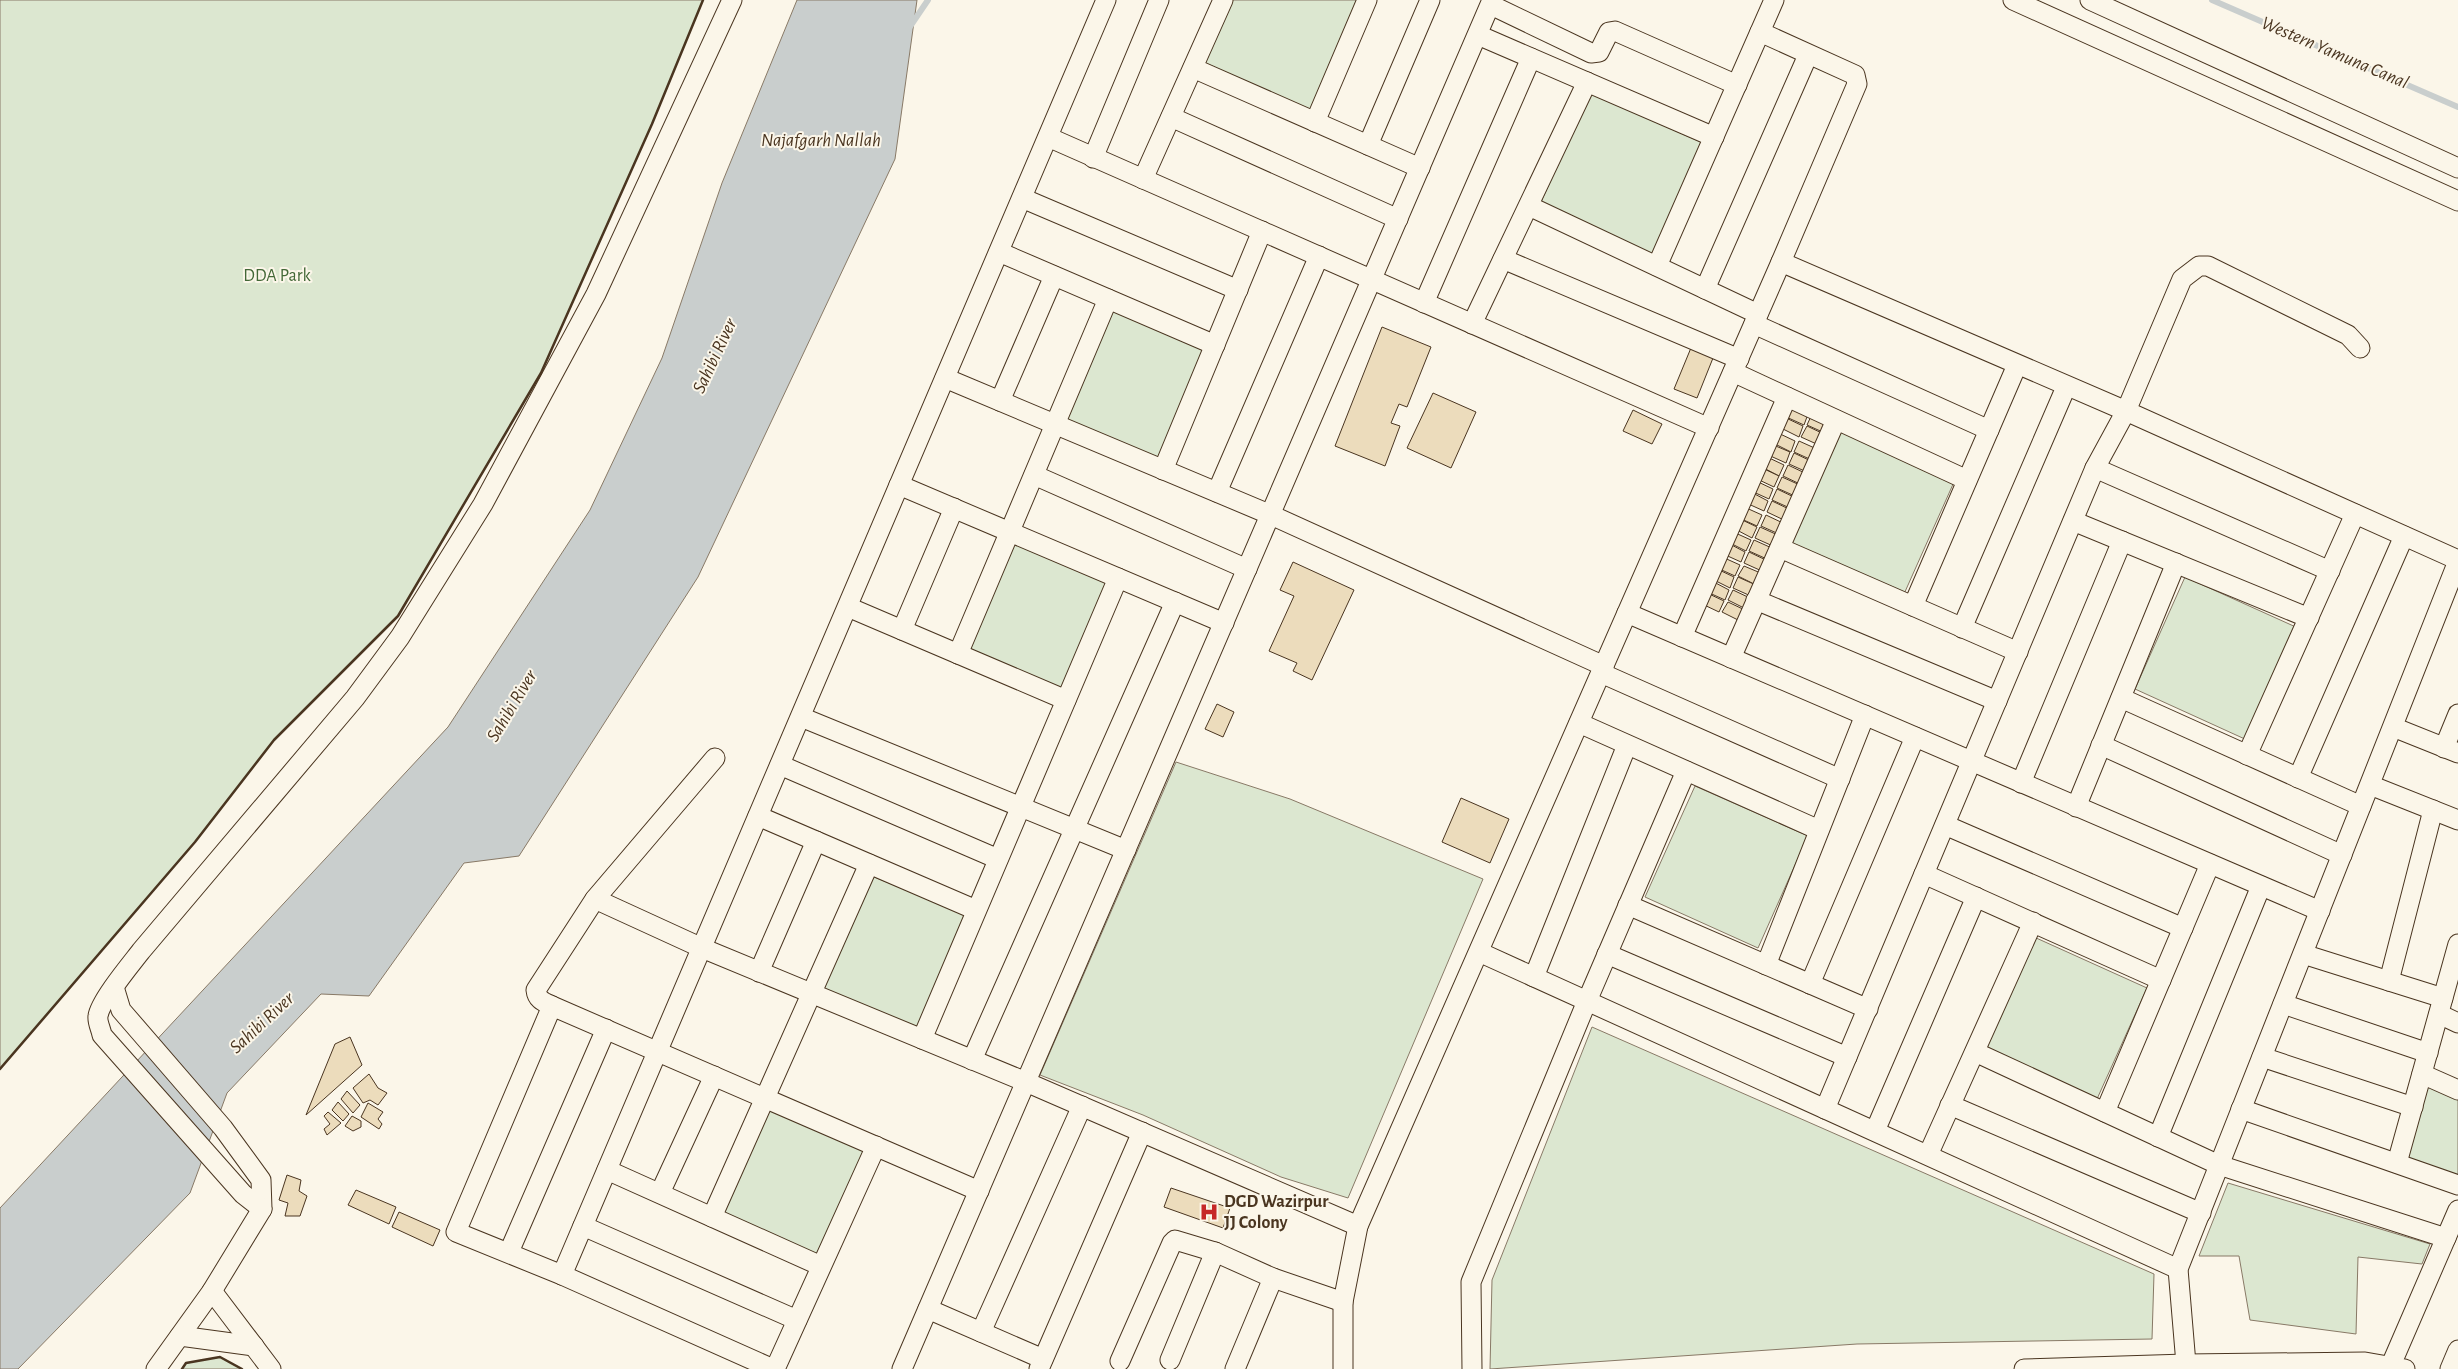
<svg xmlns="http://www.w3.org/2000/svg" width="2458" height="1369" font-family="'Alegreya Sans',sans-serif">
<style>
.green{fill:#dce7d0;stroke:#887966}
.water{fill:#c9cecd;stroke:#887966}
.lines{fill:none;stroke-linecap:round;stroke-linejoin:round}
.stream{stroke:#c9cecd;stroke-width:6}
.building{fill:#ecdcbc;stroke:#4a3520}
.minor-casing{stroke:#4a3520;stroke-width:21}
.minor{stroke:#fbf6e9;stroke-width:19}
.wall{stroke:#4a3520;stroke-width:2.5}
.labels{text-anchor:middle;dominant-baseline:central;stroke-width:4;stroke-linejoin:round;paint-order:stroke}
.park-label{font-size:18px;fill:#436837;stroke:#fbf6e9}
.poi-label{font-size:18px;font-weight:bold;fill:#4a3520;stroke:#fbf6e9;text-anchor:start}
.water-label{font-size:19px;font-style:italic;fill:#4a3520;stroke:#fbf6e9}
</style>
<rect width="100%" height="100%" fill="#fbf6e9"/>
<g class="green">
<path d="M 0,0 L 703,0 L 652,124 L 541,373 L 398,616 L 274,740 L 195,842 L 0,1069 Z"/>
<path d="M 1229,0 L 1358,0 L 1311,111 L 1201,61 Z"/>
<path d="M 1590,93 L 1703,143 L 1653,255 L 1540,204 Z"/>
<path d="M 1109,308 L 1209,349 L 1161,464 L 1061,422 Z"/>
<path d="M 1841,432 L 1954,482 L 1904,594 L 1791,544 Z"/>
<path d="M 1010,537 L 1111,578 L 1063,692 L 963,651 Z"/>
<path d="M 2185,577 L 2298,628 L 2247,740 L 2135,689 Z"/>
<path d="M 1176,762 L 1290,799 L 1483,879 L 1348,1198 L 1281,1177 L 1143,1115 L 1040,1075 Z"/>
<path d="M 1695,786 L 1808,836 L 1758,948 L 1645,897 Z"/>
<path d="M 867,874 L 967,915 L 920,1029 L 819,988 Z"/>
<path d="M 2034,937 L 2147,988 L 2097,1099 L 1984,1049 Z"/>
<path d="M 1592,1027 L 2154,1274 L 2152,1339 L 1857,1344 L 1490,1369 L 1492,1280 Z"/>
<path d="M 2423,1079 L 2458,1093 L 2458,1184 L 2401,1162 Z"/>
<path d="M 767,1104 L 867,1146 L 820,1260 L 720,1219 Z"/>
<path d="M 2228,1183 L 2430,1244 L 2422,1264 L 2358,1257 L 2356,1334 L 2250,1320 L 2239,1256 L 2199,1256 Z"/>
<path d="M 220,1357 L 242,1369 L 182,1369 L 186,1363 Z"/>
</g>
<path class="water" d="M 797,0 L 917,0 L 895,159 L 698,577 L 519,856 L 464,863 L 369,996 L 321,994 L 227,1093 L 190,1193 L 18,1369 L 0,1369 L 0,1208 L 448,727 L 590,510 L 662,358 L 722,183 Z"/>
<g class="lines">
<g class="stream">
<path d="M 2212,0 L 2458,107"/>
<path d="M 909,28 L 928,0"/>
</g>
</g>
<g class="building">
<path d="M 1382,327 L 1431,347 L 1407,407 L 1399,404 L 1391,423 L 1400,426 L 1385,466 L 1335,446 Z"/>
<path d="M 1693,343 L 1715,353 L 1697,398 L 1674,389 Z"/>
<path d="M 1433,393 L 1476,412 L 1451,468 L 1407,448 Z"/>
<path d="M 1789,405 L 1808,414 L 1804,425 L 1784,416 Z"/>
<path d="M 1633,410 L 1662,424 L 1652,444 L 1623,431 Z"/>
<path d="M 1812,414 L 1831,423 L 1827,434 L 1807,425 Z"/>
<path d="M 1784,417 L 1803,426 L 1799,437 L 1779,427 Z"/>
<path d="M 1807,426 L 1826,435 L 1821,446 L 1801,437 Z"/>
<path d="M 1776,432 L 1795,441 L 1791,452 L 1771,442 Z"/>
<path d="M 1799,441 L 1819,450 L 1814,461 L 1794,452 Z"/>
<path d="M 1771,444 L 1790,452 L 1786,463 L 1766,454 Z"/>
<path d="M 1794,453 L 1813,462 L 1809,473 L 1789,464 Z"/>
<path d="M 1765,456 L 1784,465 L 1779,476 L 1760,466 Z"/>
<path d="M 1788,465 L 1807,474 L 1802,485 L 1783,476 Z"/>
<path d="M 1760,467 L 1779,476 L 1774,487 L 1755,478 Z"/>
<path d="M 1782,477 L 1802,486 L 1797,497 L 1777,488 Z"/>
<path d="M 1754,480 L 1773,489 L 1769,499 L 1749,490 Z"/>
<path d="M 1777,489 L 1796,498 L 1792,509 L 1772,500 Z"/>
<path d="M 1749,491 L 1768,501 L 1764,511 L 1744,502 Z"/>
<path d="M 1772,501 L 1791,510 L 1786,521 L 1767,512 Z"/>
<path d="M 1742,506 L 1762,515 L 1757,526 L 1737,517 Z"/>
<path d="M 1766,515 L 1785,524 L 1781,535 L 1761,526 Z"/>
<path d="M 1738,518 L 1757,527 L 1752,538 L 1733,528 Z"/>
<path d="M 1760,527 L 1780,536 L 1775,547 L 1755,538 Z"/>
<path d="M 1731,531 L 1751,540 L 1746,551 L 1726,541 Z"/>
<path d="M 1754,540 L 1774,549 L 1769,560 L 1749,551 Z"/>
<path d="M 1726,542 L 1745,552 L 1741,562 L 1721,553 Z"/>
<path d="M 1749,552 L 1768,561 L 1764,572 L 1744,563 Z"/>
<path d="M 1720,556 L 1740,565 L 1735,576 L 1715,567 Z"/>
<path d="M 1293,562 L 1354,590 L 1312,680 L 1293,671 L 1297,663 L 1269,651 L 1294,596 L 1280,590 Z"/>
<path d="M 1744,566 L 1763,574 L 1758,586 L 1738,576 Z"/>
<path d="M 1715,568 L 1734,577 L 1730,588 L 1710,578 Z"/>
<path d="M 1738,577 L 1758,586 L 1753,597 L 1733,588 Z"/>
<path d="M 1710,580 L 1729,590 L 1725,600 L 1705,591 Z"/>
<path d="M 1733,590 L 1752,599 L 1748,610 L 1728,600 Z"/>
<path d="M 1705,592 L 1724,601 L 1719,612 L 1700,603 Z"/>
<path d="M 1728,602 L 1747,611 L 1742,622 L 1722,612 Z"/>
<path d="M 1217,704 L 1234,712 L 1223,737 L 1205,729 Z"/>
<path d="M 1461,798 L 1509,819 L 1490,863 L 1442,842 Z"/>
<path d="M 350,1037 L 362,1065 L 306,1115 L 335,1044 Z"/>
<path d="M 369,1074 L 378,1088 L 387,1093 L 378,1105 L 370,1100 L 363,1103 L 353,1088 Z"/>
<path d="M 347,1091 L 360,1105 L 353,1113 L 341,1099 Z"/>
<path d="M 338,1102 L 349,1114 L 343,1121 L 332,1110 Z"/>
<path d="M 368,1103 L 383,1112 L 378,1119 L 382,1124 L 379,1129 L 361,1117 Z"/>
<path d="M 328,1112 L 341,1123 L 327,1135 L 324,1129 L 330,1124 L 324,1116 Z"/>
<path d="M 352,1116 L 361,1121 L 361,1127 L 353,1131 L 345,1126 Z"/>
<path d="M 287,1175 L 301,1180 L 299,1191 L 307,1196 L 300,1216 L 285,1216 L 288,1203 L 279,1200 Z"/>
<path d="M 1171,1188 L 1230,1208 L 1223,1228 L 1164,1207 Z"/>
<path d="M 356,1190 L 396,1207 L 389,1224 L 348,1205 Z"/>
<path d="M 399,1212 L 440,1230 L 433,1246 L 392,1227 Z"/>
</g>
<g class="lines">
<g class="minor-casing">
<g id="minor">
<path d="M 2013,0 L 2458,201"/>
<path d="M 2090,0 L 2458,168"/>
<path d="M 1491,5 L 1591,53 L 1599,52 L 1609,32 L 1615,31 L 1737,85"/>
<path d="M 1478,35 L 1714,137"/>
<path d="M 1193,68 L 1420,168"/>
<path d="M 1171,117 L 1398,219"/>
<path d="M 1315,122 L 1367,0"/>
<path d="M 1048,137 L 1709,428"/>
<path d="M 1368,145 L 1430,0"/>
<path d="M 1093,158 L 1159,0"/>
<path d="M 1143,179 L 1223,0"/>
<path d="M 1022,198 L 1238,290"/>
<path d="M 1529,206 L 1758,314"/>
<path d="M 999,252 L 1215,345"/>
<path d="M 1503,259 L 1739,359"/>
<path d="M 1781,262 L 2126,411 L 2458,560"/>
<path d="M 1657,266 L 1774,0"/>
<path d="M 1705,289 L 1808,55"/>
<path d="M 1424,303 L 1531,58"/>
<path d="M 1472,324 L 1587,82"/>
<path d="M 1754,324 L 1989,430"/>
<path d="M 1733,372 L 1967,480"/>
<path d="M 945,378 L 1271,515 L 1604,666"/>
<path d="M 1000,401 L 1054,276"/>
<path d="M 2095,468 L 2330,571"/>
<path d="M 1163,470 L 1262,231"/>
<path d="M 1034,475 L 1247,569"/>
<path d="M 899,485 L 1224,623"/>
<path d="M 1217,492 L 1319,256"/>
<path d="M 2073,521 L 2309,618"/>
<path d="M 1780,548 L 2018,652"/>
<path d="M 1756,600 L 1997,701"/>
<path d="M 1913,606 L 2017,365"/>
<path d="M 848,607 L 1066,700"/>
<path d="M 1627,613 L 2320,911"/>
<path d="M 1962,628 L 2066,387"/>
<path d="M 902,630 L 954,508"/>
<path d="M 1682,637 L 1787,397"/>
<path d="M 958,654 L 1108,299"/>
<path d="M 1731,658 L 1836,420"/>
<path d="M 1601,673 L 1840,779"/>
<path d="M 2121,698 L 2361,806"/>
<path d="M 801,717 L 1126,850"/>
<path d="M 1579,723 L 1819,830"/>
<path d="M 2393,727 L 2458,753"/>
<path d="M 2101,745 L 2342,855"/>
<path d="M 2444,748 L 2458,714"/>
<path d="M 2247,755 L 2355,514"/>
<path d="M 780,765 L 998,859"/>
<path d="M 2298,778 L 2404,536"/>
<path d="M 2021,783 L 2122,541"/>
<path d="M 2370,785 L 2458,820"/>
<path d="M 2076,807 L 2176,563"/>
<path d="M 758,816 L 976,910"/>
<path d="M 1945,825 L 2183,928"/>
<path d="M 1924,874 L 2161,980"/>
<path d="M 595,899 L 702,948 L 1026,1082 L 1358,1226"/>
<path d="M 1628,905 L 1868,1009"/>
<path d="M 1479,952 L 2178,1269"/>
<path d="M 1607,954 L 1847,1057"/>
<path d="M 2303,954 L 2443,998"/>
<path d="M 1766,965 L 1865,715"/>
<path d="M 759,972 L 816,841"/>
<path d="M 1534,977 L 1627,745"/>
<path d="M 2389,981 L 2433,810"/>
<path d="M 1810,984 L 1915,737"/>
<path d="M 114,987 L 121,1010 L 223,1128 L 261,1180 L 262,1209 L 212,1291 L 156,1369"/>
<path d="M 2283,1004 L 2428,1053"/>
<path d="M 552,1006 C 544,1002 537,1000 536,990 L 595,899 L 715,758"/>
<path d="M 2439,1014 L 2458,1023"/>
<path d="M 922,1039 L 1118,578"/>
<path d="M 1975,1052 L 2219,1165 L 2446,1238"/>
<path d="M 2262,1057 L 2413,1107"/>
<path d="M 972,1060 L 1175,602"/>
<path d="M 2422,1074 L 2458,1090"/>
<path d="M 1950,1105 L 2201,1213"/>
<path d="M 1825,1109 L 2095,468 L 2126,411 L 2182,279 L 2199,266 L 2208,266 L 2348,335 L 2360,348"/>
<path d="M 2241,1109 L 2458,1185"/>
<path d="M 2105,1112 L 2210,864"/>
<path d="M 1875,1131 L 1976,897"/>
<path d="M 2158,1137 L 2261,886"/>
<path d="M 1928,1155 L 2033,922"/>
<path d="M 2397,1163 L 2458,944"/>
<path d="M 607,1170 L 821,1266"/>
<path d="M 660,1193 L 714,1076"/>
<path d="M 262,1209 L 243,1194 L 102,1035 C 101,1029 97,1022 98,1016 C 100,1001 131,964 141,951 L 355,698 L 400,637 L 483,504 L 596,294 L 732,0"/>
<path d="M 712,1217 L 869,864"/>
<path d="M 583,1226 L 797,1320"/>
<path d="M 509,1252 L 606,1029"/>
<path d="M 562,1275 L 1106,0"/>
<path d="M 212,1291 L 271,1369"/>
<path d="M 928,1309 L 1043,1359"/>
<path d="M 981,1332 L 1082,1106"/>
<path d="M 180,1336 L 254,1346"/>
<path d="M 1170,1360 L 1215,1252"/>
<path d="M 1120,1361 L 1172,1243 L 1175,1240 L 1215,1252 L 1273,1278 L 1343,1302"/>
<path d="M 2186,1364 L 2178,1269 L 2458,561"/>
<path d="M 2391,1365 L 2458,1210"/>
<path d="M 773,1369 L 562,1275 L 456,1232 L 552,1006 L 979,1191"/>
<path d="M 775,1369 L 876,1146"/>
<path d="M 902,1369 L 1492,0"/>
<path d="M 1039,1369 L 1142,1132"/>
<path d="M 1235,1369 L 1273,1278"/>
<path d="M 1343,1369 L 1343,1302 L 1358,1226 L 1781,262 L 1857,84 L 1855,75 L 1760,32"/>
<path d="M 1472,1369 L 1471,1282 L 1587,1001 L 1686,771"/>
<path d="M 2024,1369 L 2186,1364 L 2365,1362 L 2405,1369"/>
<path d="M 2450,1369 L 2458,1350"/>
</g>
</g>
<use href="#minor" class="minor"/>
<g class="wall">
<path d="M 0,1069 L 195,842 L 274,740 L 398,616 L 541,373 L 652,124 L 703,0"/>
<path d="M 182,1369 L 186,1363 L 220,1357 L 242,1369"/>
</g>
</g>
<defs>
<g id="hospital-bare" transform="scale(1.5)"><path d="M-5-5h3v3.5h4V-5h3V5h-3V1.5h-4V5h-3Z" fill="#c62828" stroke="#fbf6e9" stroke-width="2.5" paint-order="stroke"/></g>
</defs>
<g fill-rule="evenodd">
<use href="#hospital-bare" x="1209" y="1212"/>
</g>
<g class="labels">
<g class="park-label">
<text x="277" y="276">DDA Park</text>
</g>
<g class="poi-label">
<text x="1224" y="1202">DGD Wazirpur<tspan x="1224" dy="21">JJ Colony</tspan></text>
</g>
<g class="water-label">
<text transform="translate(2335 53) rotate(23)">Western Yamuna Canal</text>
<text x="821" y="140">Najafgarh Nallah</text>
<text transform="translate(715 356) rotate(-65)">Sahibi River</text>
<text transform="translate(512 706) rotate(-59)">Sahibi River</text>
<text transform="translate(262 1023) rotate(-43)">Sahibi River</text>
</g>
</g>
</svg>
